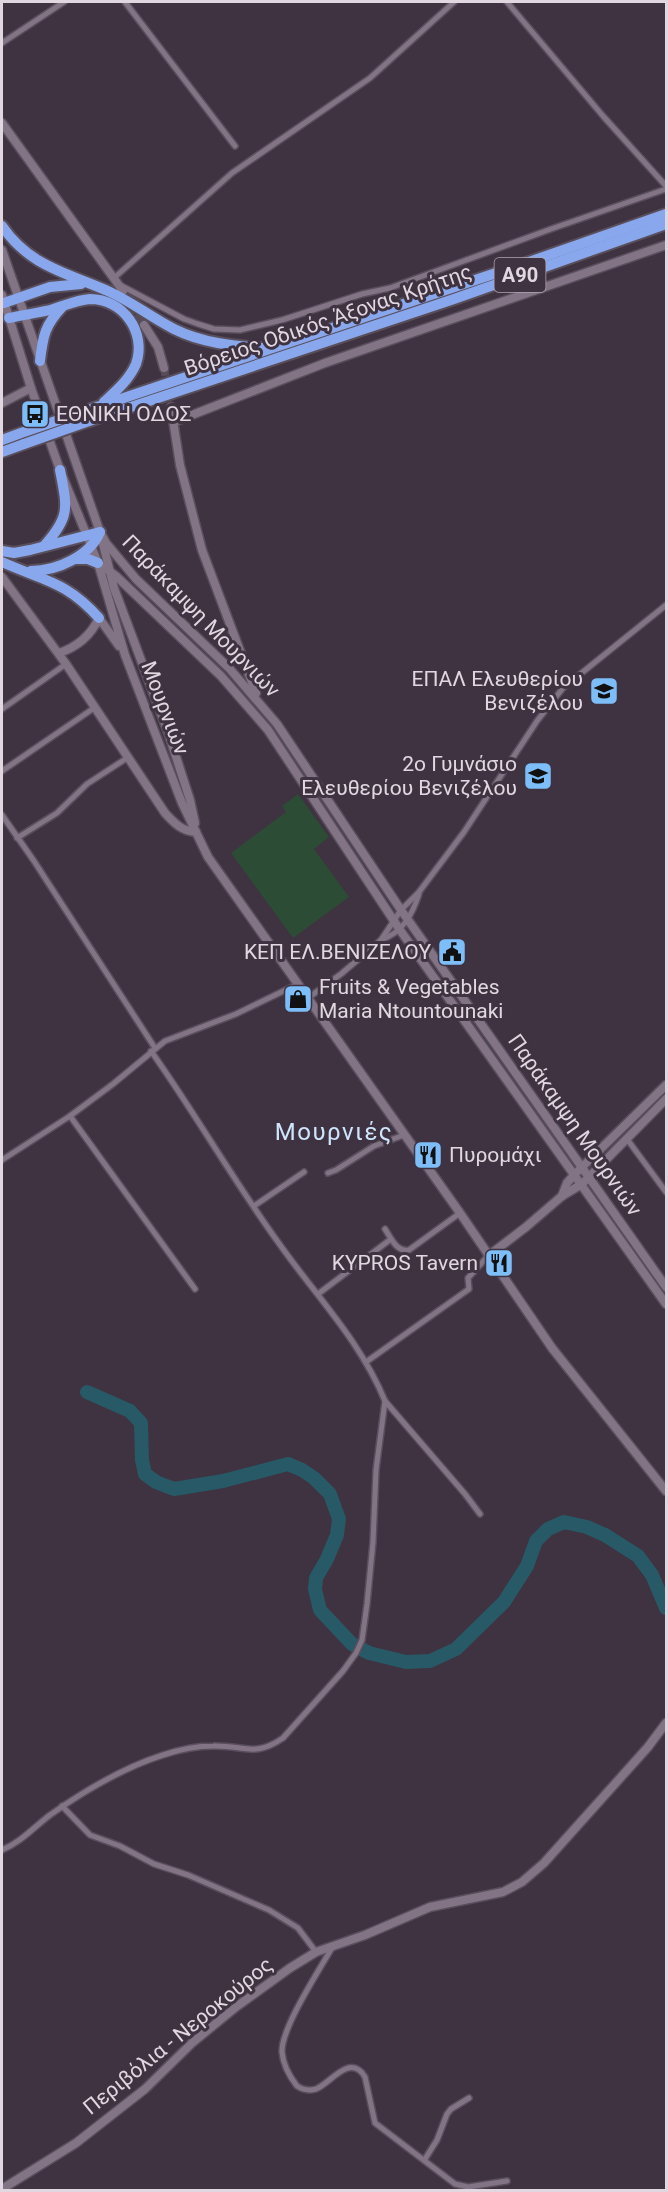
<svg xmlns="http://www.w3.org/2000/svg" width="668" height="2192" font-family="Roboto,sans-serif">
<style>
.grass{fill:#2c4c36}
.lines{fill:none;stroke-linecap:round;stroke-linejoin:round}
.river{stroke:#275966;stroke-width:14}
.secondary-tunnel{stroke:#574b59;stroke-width:8;stroke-dasharray:8 4;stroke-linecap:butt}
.street-casing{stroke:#594e5b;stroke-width:8}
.secondary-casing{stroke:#594e5b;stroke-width:11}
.highway-casing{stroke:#594e5b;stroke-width:14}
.street{stroke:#827385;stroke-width:5}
.secondary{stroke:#827385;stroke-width:8}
.highway{stroke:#88a7ec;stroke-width:10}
.highway-bridge-casing{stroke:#594e5b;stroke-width:14;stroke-linecap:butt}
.highway-bridge{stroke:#88a7ec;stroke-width:10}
.labels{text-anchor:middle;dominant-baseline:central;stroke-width:6;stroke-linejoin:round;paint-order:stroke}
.shield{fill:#3f3241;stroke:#b0a6b1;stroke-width:1.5}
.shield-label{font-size:20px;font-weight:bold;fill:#e0d7e1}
.street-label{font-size:21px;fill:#e0d7e1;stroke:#3f3241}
.poi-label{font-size:21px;fill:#e0d7e1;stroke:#3f3241;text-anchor:end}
.quarter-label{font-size:24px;letter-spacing:1.5px;fill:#cee5fc;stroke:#3f3241}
</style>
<rect width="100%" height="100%" fill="#3f3241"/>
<path class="grass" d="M 298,794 L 329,837 L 314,849 L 349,897 L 293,938 L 231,853 L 286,812 L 282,806 Z"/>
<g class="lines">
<path class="river" d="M 87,1392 L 130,1411 L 141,1423 L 142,1460 L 145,1474 L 156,1482 L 174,1489 L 223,1481 L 288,1464 L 302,1470 L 314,1478 L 330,1494 L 339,1519 L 337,1535 L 327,1559 L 316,1578 L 315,1589 L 320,1610 L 352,1644 L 369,1653 L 406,1662 L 430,1661 L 456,1649 L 504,1602 L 527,1566 L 536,1541 L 548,1529 L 564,1522 L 587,1527 L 605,1535 L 638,1556 L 652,1575 L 666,1608"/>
<g class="secondary-tunnel">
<path d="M 131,304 L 144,325"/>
<path d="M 164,368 L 171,407"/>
</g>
<g class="street-casing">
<g id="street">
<path d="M 125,2 L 235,146"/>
<path d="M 507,2 L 603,116 L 666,186"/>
<path d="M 2,43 L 64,2"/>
<path d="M 114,278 L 232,173 L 370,78 L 454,2"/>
<path d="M 120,285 L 184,319 L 198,324 L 214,329 L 240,330 L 282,320 L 362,294 L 390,288 L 551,229 L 666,189"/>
<path d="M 2,709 L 66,664"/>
<path d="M 2,771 L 94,708"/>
<path d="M 2,815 L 34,861 L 155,1048"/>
<path d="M 17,838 L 57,813 L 87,784 L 127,758"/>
<path d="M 381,940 C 403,932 412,915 419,894"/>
<path d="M 308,998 L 341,974 L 381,940 L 401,910 L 419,892 L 464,832 L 537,721 L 563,688 L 666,605"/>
<path d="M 151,1051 C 195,1113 233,1180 278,1242 C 315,1295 360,1340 385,1401 L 465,1494 L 480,1514"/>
<path d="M 70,1116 L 195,1289"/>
<path d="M 627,1139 L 666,1192"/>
<path d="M 2,1160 L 70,1116 L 113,1084 L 165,1041 L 236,1014 L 298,984"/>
<path d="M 328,1173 L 336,1170 L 374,1146 L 404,1135"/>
<path d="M 254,1206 L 304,1172"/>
<path d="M 385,1229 C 391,1238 396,1252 409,1250 L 460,1213"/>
<path d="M 318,1294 L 391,1239"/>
<path d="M 366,1362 L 469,1289 L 468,1278 L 488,1256"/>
<path d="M 62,1806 L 90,1835 L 120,1846 L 154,1864 L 188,1875 L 269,1910 L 298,1928 L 316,1952"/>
<path d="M 2,1850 C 21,1842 33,1828 50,1815 C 84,1791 122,1768 163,1755 C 178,1750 197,1746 213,1746 C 244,1745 254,1758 283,1738 L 343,1671 L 356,1653 L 362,1640 L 367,1604 L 373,1542 L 376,1470 L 385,1401"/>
<path d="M 333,1946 C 320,1969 281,2028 282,2052 C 283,2064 290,2077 297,2086 C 303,2090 309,2091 316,2089 C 330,2084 350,2052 365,2077 L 375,2123 L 455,2184 L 468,2187 L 507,2181"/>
<path d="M 425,2159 L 437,2140 L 447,2114 L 451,2109 L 469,2098"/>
</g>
</g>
<g class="secondary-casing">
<g id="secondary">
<path d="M 2,123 L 123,291"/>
<path d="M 2,250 L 100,532 L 114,588 L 169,735 L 190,800 L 195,823"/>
<path d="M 2,295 L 31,388 L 60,470 L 98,563 L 125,655 L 182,803 L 208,857 L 460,1213 L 552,1348 L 666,1491"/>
<path d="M 144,325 L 158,347 L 164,368"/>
<path d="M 2,403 L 31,388"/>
<path d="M 171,407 L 180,465 L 202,550 L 256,693"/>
<path d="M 174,422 L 325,363 L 666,245"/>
<path d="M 100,532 L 106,543 L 136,579 L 229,668 L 277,724 L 401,910 L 666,1287"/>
<path d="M 98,563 L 116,576 L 221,676 L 268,730 L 400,930 L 666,1304"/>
<path d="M 2,577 L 66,664 L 165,813 C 175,824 182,831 196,832"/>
<path d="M 59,653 C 77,647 91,635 99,618 L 119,646"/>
<path d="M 562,1196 L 567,1183 L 575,1174 L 666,1085"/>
<path d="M 488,1256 L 526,1227 L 562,1196 L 582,1184 L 666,1099"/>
<path d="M 2,2189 L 76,2143 L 145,2089 L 192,2043 L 236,2007 L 290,1968 L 316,1952 L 365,1935 L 430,1907 L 503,1892 L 522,1882 L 544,1863 L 648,1747 L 666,1723"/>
</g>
</g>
<g class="highway-casing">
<g id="highway">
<path d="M 2,226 C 30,267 68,273 110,292 C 132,302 152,318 174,329 C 202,343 233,346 264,348"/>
<path d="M 4,303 L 50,287 L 81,284"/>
<path d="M 9,318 C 23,315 37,313 50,310 C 64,306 76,300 90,299 C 123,299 147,332 136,364 C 129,380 116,391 104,402"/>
<path d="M 40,361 C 43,335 45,325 63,306"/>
<path d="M 82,412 L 526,263 L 666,214"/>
<path d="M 89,421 L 454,299 L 666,224"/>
<path d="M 2,440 L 21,433"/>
<path d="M 2,452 L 24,444"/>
<path d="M 44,546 C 71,516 67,507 60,470"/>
<path d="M 2,551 L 14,553 L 30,550 L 100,532"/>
<path d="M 75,559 L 88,559 L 98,563"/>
<path d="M 2,562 C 44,581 66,581 99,618"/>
<path d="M 31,571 C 57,571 90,556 100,532"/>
</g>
</g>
<use href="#street" class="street"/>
<use href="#secondary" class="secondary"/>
<use href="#highway" class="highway"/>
<g class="highway-bridge-casing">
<g id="highway-bridge">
<path d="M 21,433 L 82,412"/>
<path d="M 24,444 L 89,421"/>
</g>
</g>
<use href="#highway-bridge" class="highway-bridge"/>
</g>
<defs>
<g id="bus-square" transform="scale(1.5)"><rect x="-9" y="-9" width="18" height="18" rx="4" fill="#7dbef9" stroke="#3f3241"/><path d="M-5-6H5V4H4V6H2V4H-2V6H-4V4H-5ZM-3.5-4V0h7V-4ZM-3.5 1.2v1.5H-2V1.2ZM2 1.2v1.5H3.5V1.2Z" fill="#111"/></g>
<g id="school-square" transform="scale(1.5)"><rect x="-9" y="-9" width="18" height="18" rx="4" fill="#7dbef9" stroke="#3f3241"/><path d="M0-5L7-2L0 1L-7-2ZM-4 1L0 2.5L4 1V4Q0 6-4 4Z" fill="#111"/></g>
<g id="civic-square" transform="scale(1.5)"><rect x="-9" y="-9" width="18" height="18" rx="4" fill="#7dbef9" stroke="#3f3241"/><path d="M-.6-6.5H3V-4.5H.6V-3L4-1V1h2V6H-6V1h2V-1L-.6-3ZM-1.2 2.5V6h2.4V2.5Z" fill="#111"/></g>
<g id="shop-square" transform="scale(1.5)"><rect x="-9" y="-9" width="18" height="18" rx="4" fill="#7dbef9" stroke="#3f3241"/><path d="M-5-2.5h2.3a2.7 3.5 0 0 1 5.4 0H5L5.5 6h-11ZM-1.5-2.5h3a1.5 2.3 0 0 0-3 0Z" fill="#111"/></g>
<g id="restaurant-square" transform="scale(1.5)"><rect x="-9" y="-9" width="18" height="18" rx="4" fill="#7dbef9" stroke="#3f3241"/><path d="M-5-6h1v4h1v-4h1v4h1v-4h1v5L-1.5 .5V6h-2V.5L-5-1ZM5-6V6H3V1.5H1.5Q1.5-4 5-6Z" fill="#111"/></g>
</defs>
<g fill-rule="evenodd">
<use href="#bus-square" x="35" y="414"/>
<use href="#school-square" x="604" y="691"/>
<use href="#school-square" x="538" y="776"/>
<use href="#civic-square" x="452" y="952"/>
<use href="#shop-square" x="298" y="999"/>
<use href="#restaurant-square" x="428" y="1155"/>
<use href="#restaurant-square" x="499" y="1263"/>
</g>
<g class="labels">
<rect class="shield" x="494.5" y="258" width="51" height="34" rx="4.5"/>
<g class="shield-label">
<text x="520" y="275">Α90</text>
</g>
<g class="street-label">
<text transform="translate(328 320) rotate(-19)">Βόρειος Οδικός Άξονας Κρήτης</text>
<text transform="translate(201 616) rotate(46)">Παράκαμψη Μουρνιών</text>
<text transform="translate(165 708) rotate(69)">Μουρνιών</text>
<text transform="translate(575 1125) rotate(55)">Παράκαμψη Μουρνιών</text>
<text transform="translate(178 2036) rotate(-39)">Περιβόλια - Νεροκούρος</text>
</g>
<g class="poi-label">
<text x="56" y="414" text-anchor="start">ΕΘΝΙΚΗ ΟΔΟΣ</text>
<text x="583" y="679">ΕΠΑΛ Ελευθερίου<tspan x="583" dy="24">Βενιζέλου</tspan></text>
<text x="517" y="764">2ο Γυμνάσιο<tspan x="517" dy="24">Ελευθερίου Βενιζέλου</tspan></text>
<text x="431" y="952">ΚΕΠ ΕΛ.ΒΕΝΙΖΕΛΟΥ</text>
<text x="319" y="987" text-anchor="start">Fruits &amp; Vegetables<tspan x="319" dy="24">Maria Ntountounaki</tspan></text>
<text x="449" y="1155" text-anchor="start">Πυρομάχι</text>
<text x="478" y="1263">KYPROS Tavern</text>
</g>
<g class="quarter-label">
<text x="334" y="1132">Μουρνιές</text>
</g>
</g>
<rect width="668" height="2192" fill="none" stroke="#e0d7e1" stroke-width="6"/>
</svg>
